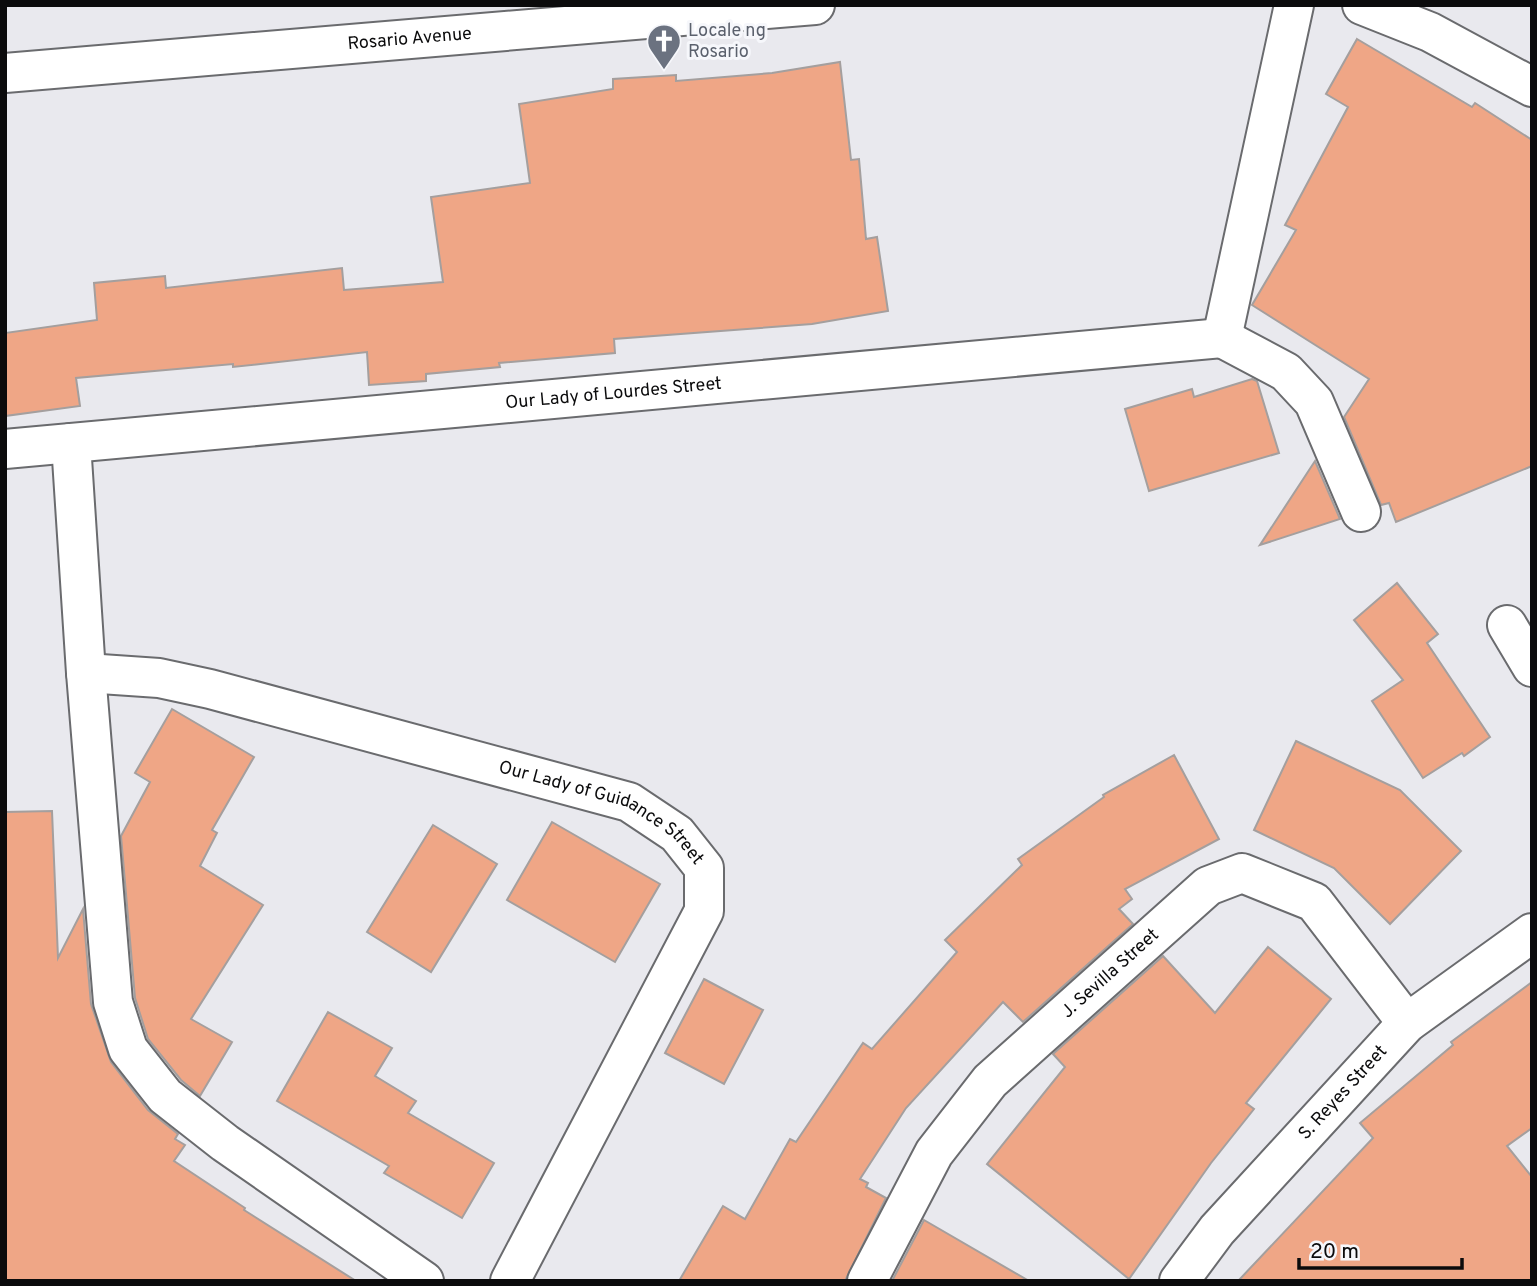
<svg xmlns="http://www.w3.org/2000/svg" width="1537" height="1286" font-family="Overpass,sans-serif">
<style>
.building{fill:#efa686;stroke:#a49f9e;stroke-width:2}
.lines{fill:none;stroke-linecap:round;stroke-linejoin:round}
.street-casing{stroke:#6a6b6e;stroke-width:42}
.secondary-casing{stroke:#6a6b6e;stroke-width:42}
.street{stroke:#fff;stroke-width:38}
.secondary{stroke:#fff;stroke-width:38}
.labels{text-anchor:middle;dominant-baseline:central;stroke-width:6;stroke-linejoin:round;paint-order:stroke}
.worship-label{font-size:18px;fill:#5b616d;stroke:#f6f7fb;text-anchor:start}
.street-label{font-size:18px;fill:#0b0b0c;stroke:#f6f7fb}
</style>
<rect width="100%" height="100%" fill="#e9e9ee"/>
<g class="building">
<path d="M 1357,39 L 1472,107 L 1475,103 L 1532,140 L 1532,466 L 1396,522 L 1389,503 L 1381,505 L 1344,417 L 1369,379 L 1252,305 L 1296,230 L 1285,225 L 1348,107 L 1326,94 Z"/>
<path d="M 840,62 L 851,160 L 859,159 L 866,239 L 877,237 L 888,311 L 812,324 L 614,339 L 615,353 L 499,363 L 500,367 L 426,374 L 426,381 L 369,385 L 367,352 L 233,367 L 233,364 L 76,378 L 80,406 L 5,416 L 5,333 L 97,320 L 94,283 L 165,276 L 166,288 L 342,268 L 344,290 L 443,282 L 431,197 L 530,183 L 519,104 L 613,89 L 613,79 L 676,75 L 676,81 L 772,73 Z"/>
<path d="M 1252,379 L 1257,381 L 1279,453 L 1149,491 L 1125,409 L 1192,389 L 1194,397 Z"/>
<path d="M 1315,461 L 1340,519 L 1260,545 Z"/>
<path d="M 1397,583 L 1438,634 L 1427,643 L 1490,737 L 1464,756 L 1462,753 L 1423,778 L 1372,701 L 1403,680 L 1354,620 Z"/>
<path d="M 172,709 L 254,757 L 212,830 L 217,833 L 200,866 L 263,905 L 191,1019 L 232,1042 L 200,1096 L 181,1080 L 148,1039 L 135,998 L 121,836 L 150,782 L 135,773 Z"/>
<path d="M 1296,741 L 1400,790 L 1461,851 L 1390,924 L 1334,868 L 1254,830 Z"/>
<path d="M 1174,755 L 1219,839 L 1125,889 L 1132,899 L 1119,909 L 1133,924 L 1023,1022 L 1003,1002 L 906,1108 L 860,1179 L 868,1183 L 866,1187 L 886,1198 L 845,1281 L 679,1281 L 723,1206 L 745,1219 L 790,1139 L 796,1142 L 863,1043 L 872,1049 L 957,952 L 945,940 L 1022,865 L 1018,859 L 1104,797 L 1103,795 Z"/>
<path d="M 52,811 L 58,958 L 83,909 L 91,1004 L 111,1062 L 148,1110 L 178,1134 L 175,1139 L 185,1145 L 174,1161 L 245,1208 L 244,1210 L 356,1281 L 5,1281 L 5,812 Z"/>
<path d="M 552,822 L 660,884 L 615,962 L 507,900 Z"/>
<path d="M 433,825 L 497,864 L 431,972 L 367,932 Z"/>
<path d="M 1268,947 L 1331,999 L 1246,1103 L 1254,1109 L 1211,1163 L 1129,1279 L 987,1164 L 1065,1067 L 1053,1054 L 1163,956 L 1215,1013 Z"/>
<path d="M 704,979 L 763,1010 L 724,1084 L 665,1053 Z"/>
<path d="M 1532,982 L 1532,1128 L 1507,1146 L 1532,1177 L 1532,1281 L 1238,1281 L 1373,1138 L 1360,1123 L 1453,1045 L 1451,1042 Z"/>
<path d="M 328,1012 L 392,1048 L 375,1076 L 416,1101 L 408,1113 L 494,1163 L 462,1218 L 384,1173 L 389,1166 L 277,1101 Z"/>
<path d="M 924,1220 L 1029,1281 L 892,1281 Z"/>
</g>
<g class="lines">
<g class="street-casing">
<g id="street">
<path d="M 1222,338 L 1294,5"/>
<path d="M 1222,338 L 1286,372 L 1314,402 L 1361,512"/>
<path d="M 71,443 L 86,673 L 113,1002 L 128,1049 L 165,1096 L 225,1143 L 424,1281"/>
<path id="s1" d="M 5,449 L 1222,338"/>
<path d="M 1507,625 L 1532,667"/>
<path id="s2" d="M 86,673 L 159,678 L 210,689 L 629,802 L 677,834 L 704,868 L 704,911 L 510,1281"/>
<path id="s3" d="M 867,1281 L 934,1153 L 990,1081 L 1208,886 L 1242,873 L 1314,902 L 1407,1023"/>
<path id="s4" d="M 1179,1281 L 1217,1230 L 1407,1023 L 1532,933"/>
</g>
</g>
<g class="secondary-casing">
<g id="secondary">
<path d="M 1362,5 L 1430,32 L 1532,87"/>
<path id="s5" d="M 5,73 L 815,5"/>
</g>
</g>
<use href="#street" class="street"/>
<use href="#secondary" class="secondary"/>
</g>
<defs>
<g id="church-pin" transform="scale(1.75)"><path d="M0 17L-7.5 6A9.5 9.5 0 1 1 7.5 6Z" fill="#6b7280" stroke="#f6f7fb"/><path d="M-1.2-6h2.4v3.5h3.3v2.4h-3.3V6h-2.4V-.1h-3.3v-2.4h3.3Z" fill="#fff"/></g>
</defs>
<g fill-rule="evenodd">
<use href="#church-pin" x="664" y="41"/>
</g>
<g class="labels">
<g class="worship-label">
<text x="688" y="31">Locale ng<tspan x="688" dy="21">Rosario</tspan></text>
</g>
<g class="street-label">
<text stroke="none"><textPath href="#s5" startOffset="406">Rosario Avenue</textPath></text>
<text stroke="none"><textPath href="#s1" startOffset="611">Our Lady of Lourdes Street</textPath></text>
<text stroke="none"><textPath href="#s2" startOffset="539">Our Lady of Guidance Street</textPath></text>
<text stroke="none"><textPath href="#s3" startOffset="397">J. Sevilla Street</textPath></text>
<text stroke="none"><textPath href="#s4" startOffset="250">S. Reyes Street</textPath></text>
</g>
</g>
<rect width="1537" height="1286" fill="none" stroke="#0b0b0c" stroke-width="14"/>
<path d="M1299 1258v10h163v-10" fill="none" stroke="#0b0b0c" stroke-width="3.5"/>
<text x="1310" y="1258" font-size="21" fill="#0b0b0c" stroke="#f6f7fb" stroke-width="5" paint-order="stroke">20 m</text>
</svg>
